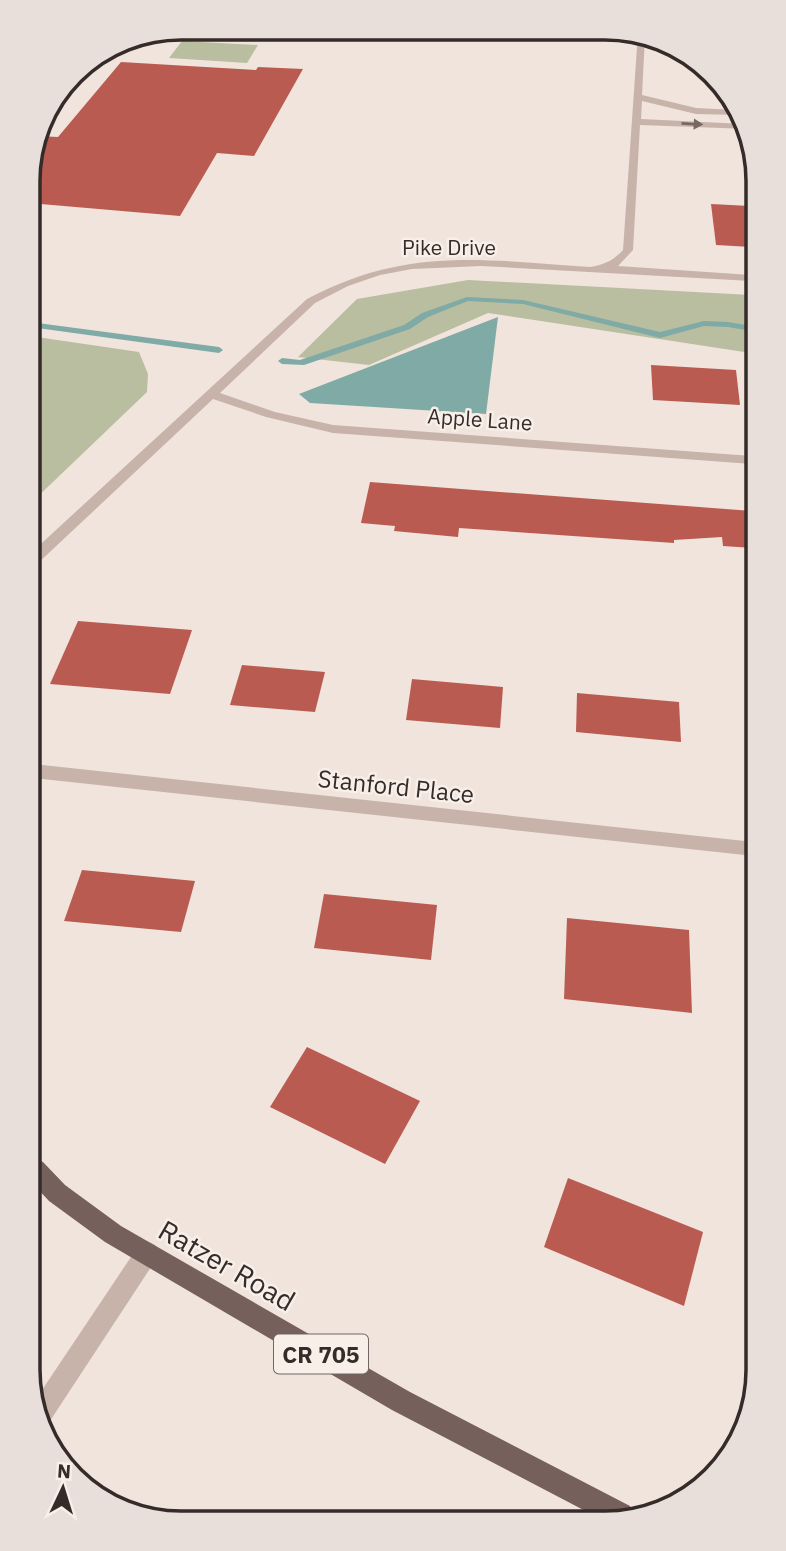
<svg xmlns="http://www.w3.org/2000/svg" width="786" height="1551" font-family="'IBM Plex Sans',sans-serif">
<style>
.green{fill:#b8be9f}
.water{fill:#7faaa6}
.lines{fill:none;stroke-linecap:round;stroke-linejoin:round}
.stream{fill:#7faaa6;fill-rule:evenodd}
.building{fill:#ba5b51}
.minor{fill:#c7b3aa;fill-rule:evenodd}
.major{fill:#76605c;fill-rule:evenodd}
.oneway{fill:#776863}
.labels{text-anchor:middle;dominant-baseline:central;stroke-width:5;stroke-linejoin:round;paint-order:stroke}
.far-street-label{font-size:21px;fill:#352b29;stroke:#f8efe9}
.shield{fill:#f8efe9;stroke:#706663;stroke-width:2}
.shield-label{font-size:23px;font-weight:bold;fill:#352b29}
.street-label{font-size:24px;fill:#352b29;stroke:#f8efe9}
.near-street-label{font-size:28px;fill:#352b29;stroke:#f8efe9}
.rim{fill:none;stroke:#352b29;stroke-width:3.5}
</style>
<rect width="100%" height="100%" fill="#f0e4dd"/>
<g class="green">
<path d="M 182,41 L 258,45 L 247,63 L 169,58 Z"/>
<path d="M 468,280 L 751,295 L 751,353 L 488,313 L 369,365 L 298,357 L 357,299 Z"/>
<path d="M 30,336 L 139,352 L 148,374 L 147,392 L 31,503 Z"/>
</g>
<path class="water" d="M 498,317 L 486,414 L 310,403 L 299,394 Z"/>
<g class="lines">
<g class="stream">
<path d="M 467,297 L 523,300 L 660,332 L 704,321 L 728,322 L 746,325 L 751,326 L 751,331 L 728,327 L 704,326 L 660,338 L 523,304 L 468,301 L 428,317 L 410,329 L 304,365 L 282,364 L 278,361 L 282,358 L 300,360 L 404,325 L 422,313 Z"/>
<path d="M 30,322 L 219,347 L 223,350 L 219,353 L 30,327 Z"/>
</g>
</g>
<g class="building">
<path d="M 121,62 L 256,70 L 258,67 L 303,69 L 254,156 L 217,153 L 180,216 L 29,203 L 29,162 L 37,136 L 58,137 Z"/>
<path d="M 711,204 L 750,206 L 751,247 L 716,245 Z"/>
<path d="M 651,365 L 736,370 L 740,405 L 653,400 Z"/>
<path d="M 370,482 L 752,511 L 753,548 L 723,546 L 722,537 L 674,540 L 674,543 L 459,528 L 458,537 L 394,531 L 395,526 L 361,523 Z"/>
<path d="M 78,621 L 192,630 L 170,694 L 50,684 Z"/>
<path d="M 242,665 L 325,672 L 315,712 L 230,705 Z"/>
<path d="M 412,679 L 503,687 L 500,728 L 406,720 Z"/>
<path d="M 577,693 L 679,702 L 681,742 L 576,732 Z"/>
<path d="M 82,870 L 195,881 L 181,932 L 64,921 Z"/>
<path d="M 324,894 L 437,905 L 431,960 L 314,948 Z"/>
<path d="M 567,918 L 689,930 L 692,1013 L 564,999 Z"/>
<path d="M 307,1047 L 420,1101 L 385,1164 L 270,1107 Z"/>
<path d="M 568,1178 L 703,1232 L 684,1306 L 544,1247 Z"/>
</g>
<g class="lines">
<g class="minor">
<path d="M 638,33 L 645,36 L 642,95 L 696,108 L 735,110 L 739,115 L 696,114 L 642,101 L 641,119 L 744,124 L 748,129 L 640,125 L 633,250 L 618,266 L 751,275 L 751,281 L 481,266 L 412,269 L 380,275 L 348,286 L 315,303 L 220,393 L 275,412 L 333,425 L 752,456 L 752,464 L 333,433 L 266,417 L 213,399 L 36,565 L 31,567 L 31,553 L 307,299 C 407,246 482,260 590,267 C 604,265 614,260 623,250 Z"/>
<path d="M 33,764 L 754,842 L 754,856 L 33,778 Z"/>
<path d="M 147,1241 L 155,1245 L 159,1253 L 155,1261 L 44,1430 L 36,1419 L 36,1399 L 139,1245 Z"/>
</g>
<path class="major" d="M 35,1159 L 43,1162 L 65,1185 L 121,1226 L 410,1392 L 630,1506 L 634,1515 L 595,1516 L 392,1410 L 105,1242 L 49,1201 L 35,1186 Z"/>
</g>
<defs><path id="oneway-solid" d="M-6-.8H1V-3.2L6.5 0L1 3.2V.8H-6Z" transform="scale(1.75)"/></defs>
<use class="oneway" href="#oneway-solid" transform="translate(692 124) rotate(3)"/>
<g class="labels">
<g class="far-street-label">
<text x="449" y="247">Pike Drive</text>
<text transform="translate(480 419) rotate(4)">Apple Lane</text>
</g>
<rect class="shield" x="274" y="1334.5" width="94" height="39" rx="5"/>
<g class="shield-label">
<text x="321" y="1354">CR 705</text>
</g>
<g class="street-label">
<text transform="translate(396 786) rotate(6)">Stanford Place</text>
</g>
<g class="near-street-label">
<text transform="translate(227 1265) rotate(30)">Ratzer Road</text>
</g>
</g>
<path d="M0 0H786V1551H0ZM181 40H605A141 141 0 0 1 746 181V1370A141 141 0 0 1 605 1511H181A141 141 0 0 1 40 1370V181A141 141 0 0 1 181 40Z" fill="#e8dfda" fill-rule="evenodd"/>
<path class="rim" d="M181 40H605A141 141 0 0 1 746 181V1370A141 141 0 0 1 605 1511H181A141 141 0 0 1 40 1370V181A141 141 0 0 1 181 40Z"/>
<g transform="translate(63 1488) rotate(4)" stroke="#f8efe9" stroke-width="5" paint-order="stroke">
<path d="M0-5L12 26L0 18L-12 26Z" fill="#352b29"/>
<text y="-10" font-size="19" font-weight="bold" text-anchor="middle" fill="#352b29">N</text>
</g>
</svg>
